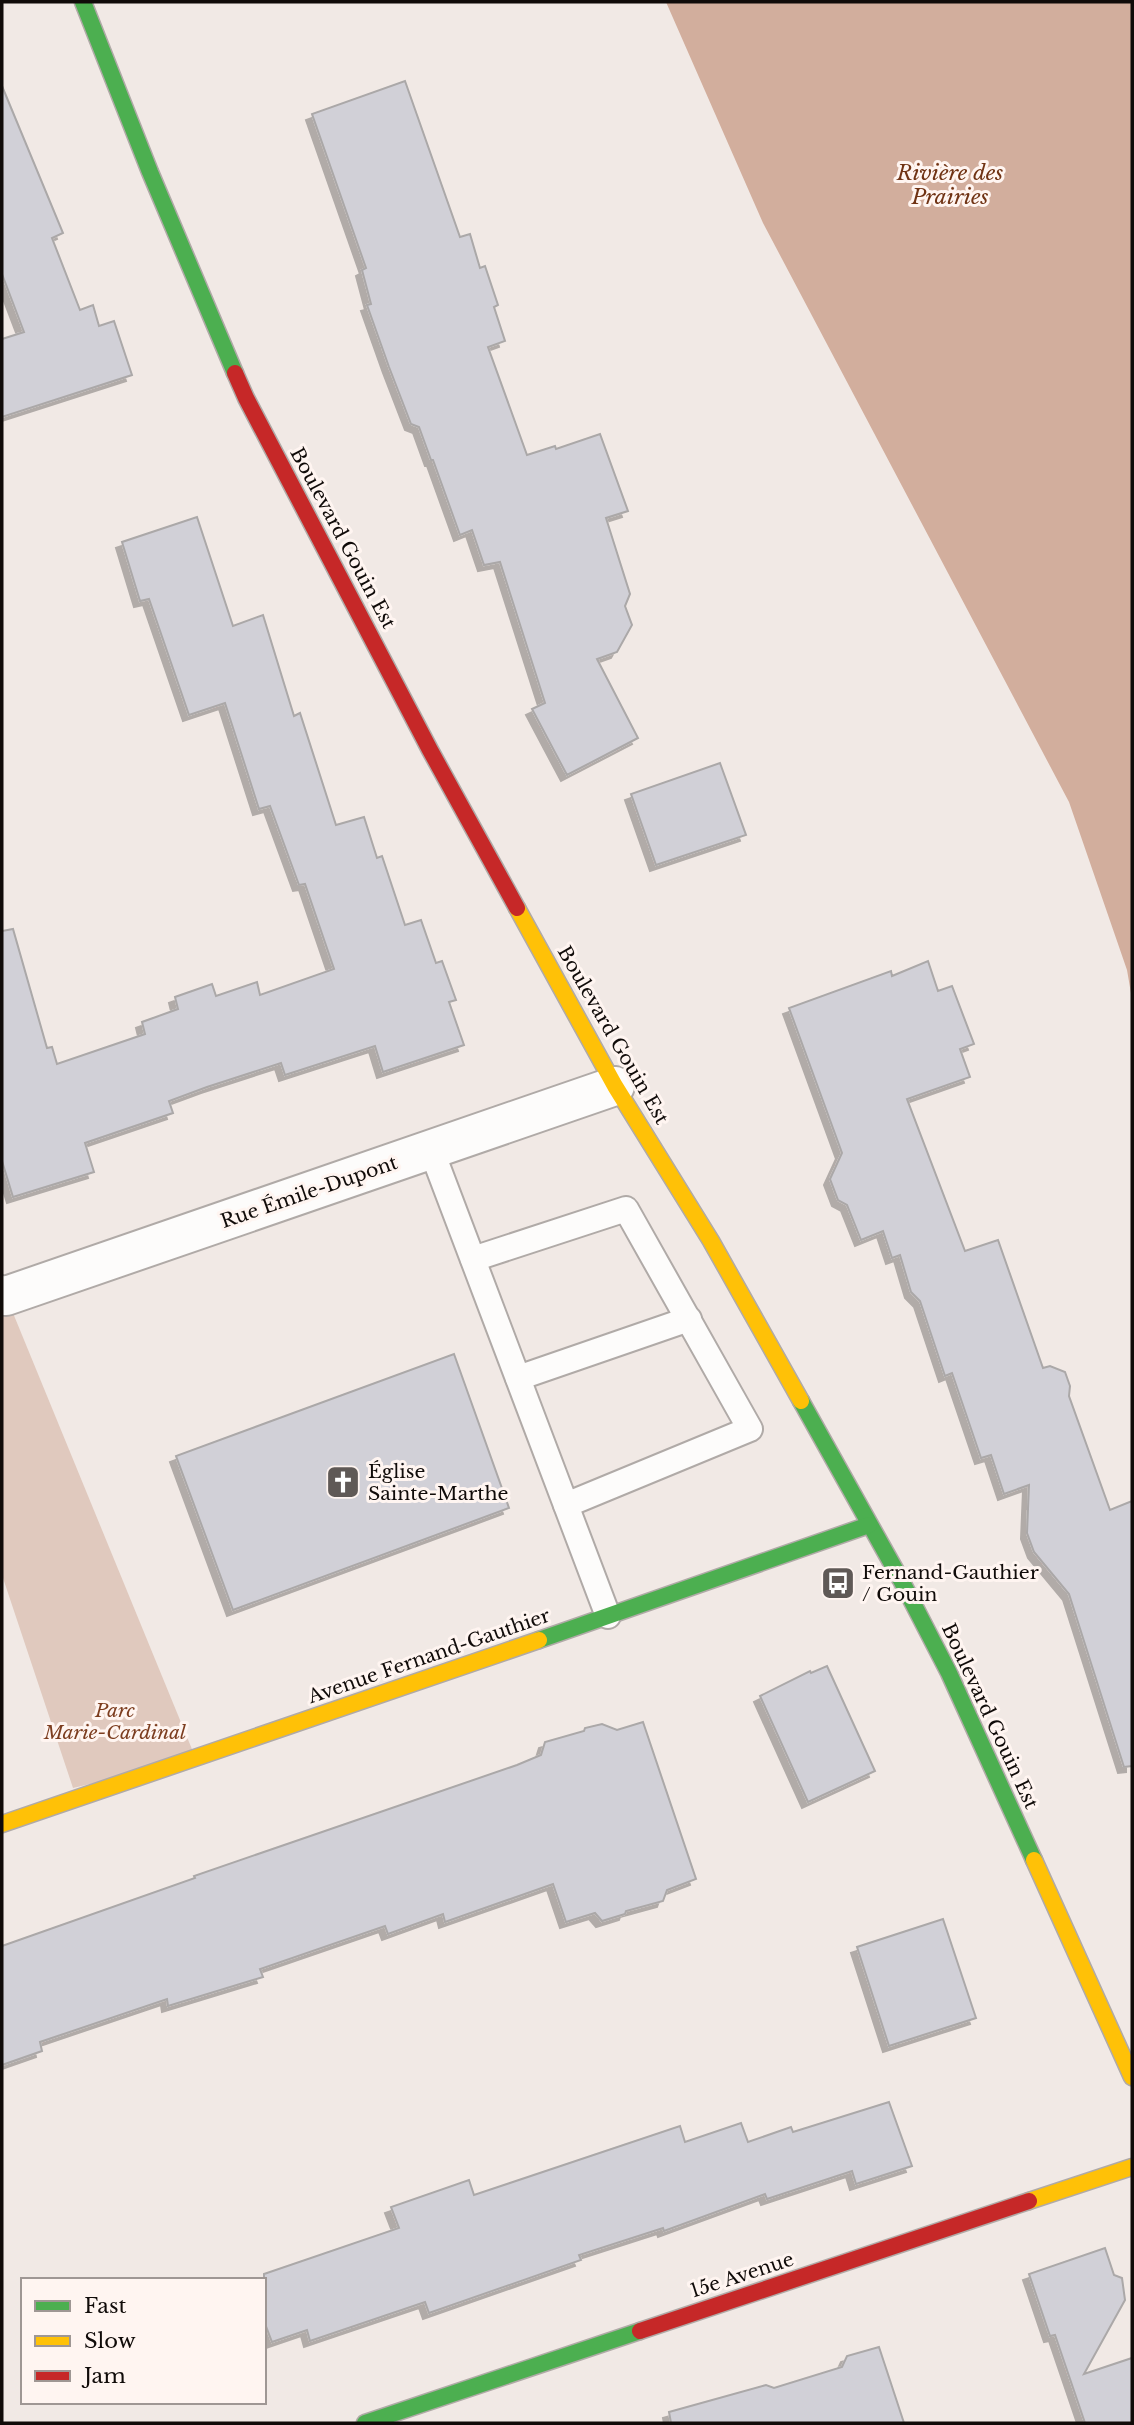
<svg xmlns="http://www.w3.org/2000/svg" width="1134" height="2425" font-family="'Libre Baskerville',serif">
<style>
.green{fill:#e0c9be}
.water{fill:#d2ae9d}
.building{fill:#d1d0d7;stroke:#aba8a8;stroke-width:2;filter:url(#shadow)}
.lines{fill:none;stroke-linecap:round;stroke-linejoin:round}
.lane-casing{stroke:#b0aaa7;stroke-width:28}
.street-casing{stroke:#b0aaa7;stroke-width:42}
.fast-casing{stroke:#b0aaa7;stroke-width:19}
.slow-casing{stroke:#b0aaa7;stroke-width:19}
.jam-casing{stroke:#b0aaa7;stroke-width:19}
.lane{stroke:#fdfcfb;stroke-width:24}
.street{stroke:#fdfcfb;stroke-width:38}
.fast{stroke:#4caf50;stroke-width:16}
.slow{stroke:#ffc107;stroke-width:16}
.jam{stroke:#c62828;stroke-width:16}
.labels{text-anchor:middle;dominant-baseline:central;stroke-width:6;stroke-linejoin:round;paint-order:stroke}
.street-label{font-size:19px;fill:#100b09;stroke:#fff5f1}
.poi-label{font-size:19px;fill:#100b09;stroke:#fff5f1;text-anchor:start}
.park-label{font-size:19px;font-style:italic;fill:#7c3d1f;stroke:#fff5f1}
.water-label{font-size:21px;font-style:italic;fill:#703314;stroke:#fff5f1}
</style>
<defs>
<filter id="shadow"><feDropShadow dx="-6" dy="6" stdDeviation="0" flood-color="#0004"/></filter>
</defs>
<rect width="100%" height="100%" fill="#f1e9e5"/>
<path class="green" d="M 2,1295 L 6,1296 L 196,1759 L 73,1788 L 2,1575 Z"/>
<path class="water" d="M 666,2 L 1132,2 L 1132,999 L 1127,970 L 1069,802 L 763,223 Z"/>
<g class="building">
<path d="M 405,81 L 460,237 L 470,234 L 480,268 L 485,266 L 498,305 L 494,307 L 505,341 L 488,347 L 527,455 L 555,446 L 556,449 L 600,434 L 628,511 L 606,518 L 630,594 L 625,606 L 632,625 L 617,652 L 597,659 L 638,738 L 567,775 L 532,709 L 545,703 L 500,562 L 484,565 L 472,530 L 460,535 L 433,460 L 431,460 L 419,427 L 411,424 L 389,367 L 367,305 L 371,304 L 362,270 L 366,268 L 312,114 Z"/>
<path d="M 2,86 L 63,233 L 52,238 L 80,310 L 93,305 L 99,326 L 114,321 L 132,375 L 2,417 L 2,339 L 24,332 L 2,274 Z"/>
<path d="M 197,517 L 233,626 L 263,615 L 294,716 L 300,713 L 336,825 L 364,817 L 377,858 L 382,856 L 405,925 L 421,920 L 436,963 L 442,961 L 456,1000 L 449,1002 L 464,1045 L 383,1072 L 375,1046 L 285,1075 L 281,1063 L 207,1087 L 169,1101 L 173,1113 L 85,1143 L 94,1172 L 13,1197 L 2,1161 L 2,931 L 13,929 L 47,1048 L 52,1047 L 57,1064 L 145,1034 L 142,1022 L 178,1009 L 175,997 L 212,984 L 216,996 L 257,982 L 260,995 L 334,969 L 305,884 L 299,885 L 270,806 L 259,809 L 225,703 L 189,715 L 149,599 L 140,601 L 122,542 Z"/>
<path d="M 720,763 L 746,835 L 656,865 L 631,794 Z"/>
<path d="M 928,961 L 938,991 L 952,986 L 974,1044 L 960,1049 L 970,1077 L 907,1099 L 965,1251 L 998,1240 L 1043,1368 L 1050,1366 L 1065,1372 L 1070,1386 L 1069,1396 L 1110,1510 L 1132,1501 L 1132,1766 L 1124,1767 L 1069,1594 L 1034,1552 L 1027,1533 L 1029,1485 L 1004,1494 L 991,1455 L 981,1458 L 952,1373 L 945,1376 L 920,1301 L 911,1292 L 900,1255 L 892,1258 L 883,1231 L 861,1240 L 847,1205 L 838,1200 L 830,1179 L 842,1153 L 789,1008 L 891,971 L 892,976 Z"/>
<path d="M 454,1354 L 509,1508 L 233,1610 L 176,1456 Z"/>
<path d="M 827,1666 L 875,1771 L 808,1802 L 760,1696 L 810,1671 L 811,1673 Z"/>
<path d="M 643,1722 L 696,1879 L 667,1890 L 663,1901 L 626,1911 L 625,1914 L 602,1921 L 595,1913 L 566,1922 L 553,1884 L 445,1922 L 443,1914 L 388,1934 L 385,1926 L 260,1969 L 263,1977 L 168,2006 L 167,1999 L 40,2042 L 42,2051 L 2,2065 L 2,1946 L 195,1878 L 194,1876 L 517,1765 L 541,1755 L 545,1742 L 584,1731 L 585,1728 L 602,1724 L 617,1730 Z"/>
<path d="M 943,1919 L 976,2018 L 889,2046 L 857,1947 Z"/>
<path d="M 889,2102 L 912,2166 L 856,2184 L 852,2171 L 767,2199 L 765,2194 L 664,2231 L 663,2228 L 579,2255 L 581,2260 L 429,2313 L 425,2302 L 310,2341 L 307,2330 L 272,2342 L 264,2321 L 264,2274 L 399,2228 L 391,2207 L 469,2180 L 474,2195 L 680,2126 L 685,2142 L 741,2123 L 748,2142 L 791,2127 L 793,2132 Z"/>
<path d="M 1105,2248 L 1114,2275 L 1122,2278 L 1125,2300 L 1084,2374 L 1132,2358 L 1132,2423 L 1085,2423 L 1055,2335 L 1050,2336 L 1029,2274 Z"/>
<path d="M 879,2347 L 904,2423 L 671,2423 L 669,2412 L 766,2385 L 774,2388 L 842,2367 L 847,2356 Z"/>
</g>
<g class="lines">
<g class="lane-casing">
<g id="lane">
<path d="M 431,1149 L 608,1616"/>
<path d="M 473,1259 L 626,1209 L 750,1429 L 566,1505"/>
<path d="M 518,1378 L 689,1319"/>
</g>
</g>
<g class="street-casing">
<path id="street" d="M 2,1295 L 6,1296 L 615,1086"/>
</g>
<g class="fast-casing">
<g id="fast">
<path d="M 83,2 L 150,172 L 235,373"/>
<path d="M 801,1401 L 901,1580 L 949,1673 L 1034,1860"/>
<path d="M 539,1640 L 869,1525"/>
<path d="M 365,2423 L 640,2331"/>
</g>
</g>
<g class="slow-casing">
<g id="slow">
<path d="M 517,908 L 615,1086 L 711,1241 L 801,1401"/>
<path d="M 2,1824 L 539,1640"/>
<path d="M 1034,1860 L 1132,2077"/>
<path d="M 1029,2201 L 1132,2167"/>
</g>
</g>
<g class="jam-casing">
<g id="jam">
<path d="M 235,373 L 246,398 L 430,750 L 517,908"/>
<path d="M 640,2331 L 1029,2201"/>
</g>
</g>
<use href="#lane" class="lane"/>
<use href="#street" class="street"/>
<use href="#fast" class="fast"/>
<use href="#slow" class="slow"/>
<use href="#jam" class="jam"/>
</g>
<defs>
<g id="church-square" transform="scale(1.75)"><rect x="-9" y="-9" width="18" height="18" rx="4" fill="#5f5956" stroke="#fff5f1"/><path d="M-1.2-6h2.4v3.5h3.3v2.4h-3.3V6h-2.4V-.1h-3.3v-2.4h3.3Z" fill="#fff"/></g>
<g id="bus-square" transform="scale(1.75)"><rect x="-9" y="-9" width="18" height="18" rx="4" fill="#5f5956" stroke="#fff5f1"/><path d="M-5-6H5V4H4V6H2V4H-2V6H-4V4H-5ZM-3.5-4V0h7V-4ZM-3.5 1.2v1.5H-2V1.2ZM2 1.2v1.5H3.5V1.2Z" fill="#fff"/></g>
</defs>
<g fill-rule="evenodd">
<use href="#church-square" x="343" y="1482"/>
<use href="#bus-square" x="838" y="1583"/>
</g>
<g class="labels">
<g class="street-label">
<text transform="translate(343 538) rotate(62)">Boulevard Gouin Est</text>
<text transform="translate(613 1035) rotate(60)">Boulevard Gouin Est</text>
<text transform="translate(309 1192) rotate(-19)">Rue Émile-Dupont</text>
<text transform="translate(429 1656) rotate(-19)">Avenue Fernand-Gauthier</text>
<text transform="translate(990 1716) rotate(65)">Boulevard Gouin Est</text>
<text transform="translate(742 2275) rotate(-18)">15e Avenue</text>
</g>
<g class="poi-label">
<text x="368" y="1471">Église<tspan x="368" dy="22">Sainte-Marthe</tspan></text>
<text x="862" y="1572">Fernand-Gauthier<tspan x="862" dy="22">/ Gouin</tspan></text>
</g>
<g class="park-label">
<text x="115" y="1710">Parc<tspan x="115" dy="22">Marie-Cardinal</tspan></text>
</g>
<g class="water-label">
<text x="950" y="173">Rivière des<tspan x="950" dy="24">Prairies</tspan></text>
</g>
</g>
<rect width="1134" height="2425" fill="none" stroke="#100b09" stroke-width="7"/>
<rect x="21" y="2278" width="245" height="126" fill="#fff5f1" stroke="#9f9794" stroke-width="2"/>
<rect x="35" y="2301" width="35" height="10" fill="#4caf50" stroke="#9f9794" stroke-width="2"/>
<text x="84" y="2313" font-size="21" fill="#100b09">Fast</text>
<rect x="35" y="2336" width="35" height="10" fill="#ffc107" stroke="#9f9794" stroke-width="2"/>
<text x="84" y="2348" font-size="21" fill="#100b09">Slow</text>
<rect x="35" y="2371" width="35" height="10" fill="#c62828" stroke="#9f9794" stroke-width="2"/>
<text x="84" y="2383" font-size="21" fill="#100b09">Jam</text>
</svg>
